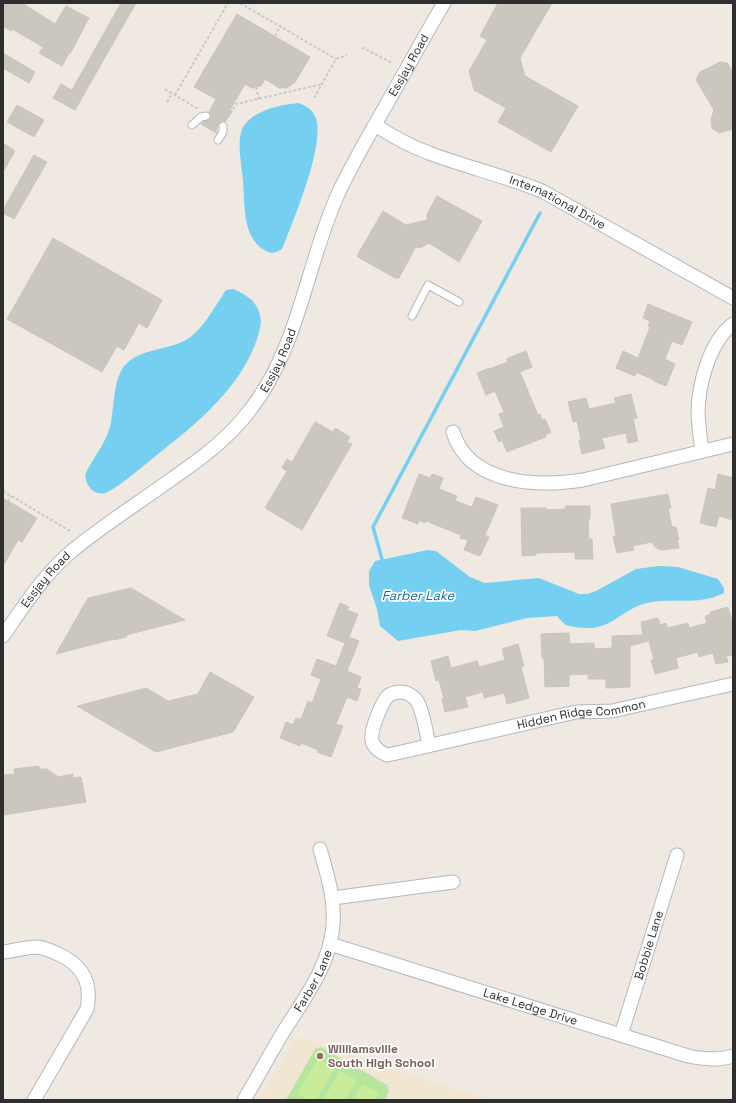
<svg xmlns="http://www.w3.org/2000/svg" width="736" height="1103" font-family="'Space Grotesk',sans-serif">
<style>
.education{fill:#f0e6d1}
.green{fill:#b6e59e}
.pitch{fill:#c9ec9a}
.water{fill:#75cff0}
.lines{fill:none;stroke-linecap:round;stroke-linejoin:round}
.stream{stroke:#75cff0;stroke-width:3.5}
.building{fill:#cbc7bf;stroke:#cbc5ba}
.lane-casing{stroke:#b4b7c1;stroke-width:9}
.street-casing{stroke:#b4b7c1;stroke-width:15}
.path{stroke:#c9c9c9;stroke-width:2;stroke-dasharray:3 2;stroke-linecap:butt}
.lane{stroke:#fff;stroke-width:7}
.street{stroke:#fff;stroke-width:13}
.education-dot{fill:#8d6e63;stroke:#fff;stroke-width:1.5}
.labels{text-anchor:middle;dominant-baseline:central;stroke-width:3.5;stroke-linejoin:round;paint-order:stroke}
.street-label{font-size:12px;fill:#2e2e2e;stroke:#fff}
.education-label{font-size:12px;font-weight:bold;fill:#785e54;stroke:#fff;text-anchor:start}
.water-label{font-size:13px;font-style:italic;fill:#0d6fa3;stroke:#fff}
</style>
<rect width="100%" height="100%" fill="#efe9e1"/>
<path class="education" d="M 302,1037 L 402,1072 L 489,1100 L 259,1100 L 294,1040 Z"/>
<path class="green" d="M 321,1047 L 387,1085 L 389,1092 L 384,1100 L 286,1100 L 315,1049 Z"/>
<g class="pitch">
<path d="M 318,1058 L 335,1068 L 316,1100 L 308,1100 L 297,1094 Z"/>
<path d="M 340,1071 L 357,1080 L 345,1100 L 323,1100 Z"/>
<path d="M 362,1084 L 379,1093 L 375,1100 L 353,1100 Z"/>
</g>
<g class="water">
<path d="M 298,103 C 305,105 313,110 316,118 C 325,146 293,221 282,249 C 276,253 272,254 266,251 C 242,239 245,204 243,181 C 242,167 236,140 243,127 C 254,110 279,105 298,103 Z"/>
<path d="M 233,289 C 240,292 252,298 255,304 C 258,308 261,317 261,321 C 258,350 236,383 216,403 C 197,424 174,441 152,459 C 142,467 115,490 105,493 C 93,496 86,485 85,475 C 92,459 105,445 110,427 C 115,408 112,377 127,363 C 142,349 166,350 184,341 C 202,332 215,306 226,290 Z"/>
<path d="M 428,550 L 436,551 L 470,577 L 485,583 L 539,578 L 579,594 L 587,594 L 596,591 L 636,569 L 658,566 L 678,567 L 718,579 L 724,588 L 724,593 C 697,607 669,596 643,604 C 623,610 610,629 588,628 C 582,628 571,627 566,625 C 563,623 560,619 557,616 L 527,618 L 475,631 L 461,630 L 398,641 L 380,626 L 377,609 L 369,585 L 369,571 L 375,561 Z"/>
</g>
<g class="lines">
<path class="stream" d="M 382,559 L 373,527 L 540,213"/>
</g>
<g class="building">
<path d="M 3,3 L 22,3 L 55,24 L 66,6 L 89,18 L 70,54 L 69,53 L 62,66 L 39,53 L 43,47 L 12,29 L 11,31 L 3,26 Z"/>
<path d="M 121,3 L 136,3 L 75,110 L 53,98 L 61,84 L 72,90 Z"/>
<path d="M 498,3 L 552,3 L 520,58 L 525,76 L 578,106 L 551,152 L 498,122 L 506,108 L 474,90 L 469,71 L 487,40 L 480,36 Z"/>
<path d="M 237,14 L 310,57 L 295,82 L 287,88 L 279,88 L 265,79 L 261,86 L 252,88 L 245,84 L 230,110 L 232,111 L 225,122 L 223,121 L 219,123 L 216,133 L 201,124 L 203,122 L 209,120 L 211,118 L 211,115 L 209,112 L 216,99 L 194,87 Z"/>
<path d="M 3,53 L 35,72 L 29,83 L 3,68 Z"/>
<path d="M 720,62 L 727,63 L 733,72 L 733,129 L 719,133 L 712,128 L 711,119 L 714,110 L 696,80 L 700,72 Z"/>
<path d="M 17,105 L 44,120 L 34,137 L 7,122 Z"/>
<path d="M 3,143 L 15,151 L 3,172 Z"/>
<path d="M 34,155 L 47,162 L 14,219 L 3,213 L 3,210 Z"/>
<path d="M 437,196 L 482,221 L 459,262 L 429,243 L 422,247 L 415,248 L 399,278 L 395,278 L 358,257 L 358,254 L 383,211 L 406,225 L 427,220 L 427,214 Z"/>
<path d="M 53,238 L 162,300 L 147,328 L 139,323 L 124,350 L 117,346 L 102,372 L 7,319 Z"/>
<path d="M 648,304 L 692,322 L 682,345 L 672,341 L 665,359 L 675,364 L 666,386 L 654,381 L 654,380 L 636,372 L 635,376 L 616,368 L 623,351 L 638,358 L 650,327 L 648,326 L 650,321 L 643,318 Z"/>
<path d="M 526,351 L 532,367 L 520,372 L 538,415 L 540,414 L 542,420 L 545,419 L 551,432 L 545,435 L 546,437 L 507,452 L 502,440 L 499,442 L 494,431 L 504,427 L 499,414 L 504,412 L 495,391 L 486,395 L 477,373 L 489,368 L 489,369 L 508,362 L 506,359 Z"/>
<path d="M 631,394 L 637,418 L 633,419 L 638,441 L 628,443 L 626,433 L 602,438 L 605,448 L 582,454 L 579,441 L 581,440 L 577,421 L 573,422 L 568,402 L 586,398 L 589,409 L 616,403 L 614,398 Z"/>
<path d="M 315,422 L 333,432 L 335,428 L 350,437 L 347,442 L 352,444 L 302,530 L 265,508 L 287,471 L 282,468 L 287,459 L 292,462 Z"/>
<path d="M 419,474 L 430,478 L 432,474 L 443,478 L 439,489 L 457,496 L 455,501 L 472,507 L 476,497 L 498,505 L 485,535 L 489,537 L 480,556 L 464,550 L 468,540 L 460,538 L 461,535 L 426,521 L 425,523 L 419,520 L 418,524 L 402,518 Z"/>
<path d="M 718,474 L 733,478 L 733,520 L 719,516 L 716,527 L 700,523 L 708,488 L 715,490 Z"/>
<path d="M 668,494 L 671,508 L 668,508 L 672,527 L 676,527 L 679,540 L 677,540 L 679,548 L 661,550 L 655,547 L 652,542 L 632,546 L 634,550 L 617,553 L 613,537 L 616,536 L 611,504 Z"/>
<path d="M 3,498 L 37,518 L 22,542 L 18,540 L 3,566 Z"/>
<path d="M 565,506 L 590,506 L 590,519 L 588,519 L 589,539 L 592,539 L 593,559 L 575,559 L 575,552 L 536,553 L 536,555 L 522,556 L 521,508 L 546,508 L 546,510 L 566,509 Z"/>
<path d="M 131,588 L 185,620 L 126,635 L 126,637 L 114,640 L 114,639 L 56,654 L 88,598 Z"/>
<path d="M 340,603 L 349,607 L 347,610 L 358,614 L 349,637 L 359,641 L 347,671 L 361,677 L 357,688 L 361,689 L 357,701 L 347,697 L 336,724 L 343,726 L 331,757 L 317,752 L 318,750 L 301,743 L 300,746 L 280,738 L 286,722 L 293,725 L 296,718 L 301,719 L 308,701 L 312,703 L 321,679 L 311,675 L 317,659 L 336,666 L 345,643 L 327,636 Z"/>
<path d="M 728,607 L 733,625 L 733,655 L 726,656 L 728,662 L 716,664 L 713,653 L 699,657 L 698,652 L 676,658 L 678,668 L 655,674 L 651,660 L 654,660 L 649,641 L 630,646 L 630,687 L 606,688 L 606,679 L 588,679 L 588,674 L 569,675 L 569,686 L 545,687 L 544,658 L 542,658 L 541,634 L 569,633 L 570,644 L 594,643 L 595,649 L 612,648 L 612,636 L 643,635 L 641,622 L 658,618 L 660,625 L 666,623 L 667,628 L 688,623 L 689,628 L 707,623 L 705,616 L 711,614 L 710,612 Z"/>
<path d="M 518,644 L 524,666 L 521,667 L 529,698 L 507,704 L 504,693 L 484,698 L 483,692 L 465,697 L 468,707 L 445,712 L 442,699 L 444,699 L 439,680 L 436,681 L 431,661 L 448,656 L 451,668 L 477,661 L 479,667 L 505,660 L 502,649 Z"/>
<path d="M 210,672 L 254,697 L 233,732 L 156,752 L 77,706 L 146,688 L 168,701 L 198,694 Z"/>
<path d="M 39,766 L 39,769 L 47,769 L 58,777 L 73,774 L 73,778 L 81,777 L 86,802 L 3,815 L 3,775 L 15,774 L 14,769 Z"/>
</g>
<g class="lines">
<g class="lane-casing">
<g id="lane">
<path d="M 192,125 L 201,117 L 206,116"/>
<path d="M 218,140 L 223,132 L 223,126"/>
<path d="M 412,316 L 428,285 L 459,302"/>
</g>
</g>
<g class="street-casing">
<g id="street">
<path id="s1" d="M 375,125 C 392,136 409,146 429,153 C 466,167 505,176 542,191 L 733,298"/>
<path d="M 453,432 C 469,485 538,487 583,480 L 733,444"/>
<path d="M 702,451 C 700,439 699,427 698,414 C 698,386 709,342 733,324"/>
<path id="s2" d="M 3,636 C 24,606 44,574 73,550 C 105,524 140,502 173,478 C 202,458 229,438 250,410 C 299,348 306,265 338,194 C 352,164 369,135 385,107 C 405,72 424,37 444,3"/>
<path id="s3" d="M 429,746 C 426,731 424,714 417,701 C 413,696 408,692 401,692 C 397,692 393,693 389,695 C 382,701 370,731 372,740 C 373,748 380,752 387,755 L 397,753 L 558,716 L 577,712 L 612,711 L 733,684"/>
<path d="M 333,898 L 453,882"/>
<path id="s4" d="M 330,944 L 688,1056 C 703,1059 718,1061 733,1056"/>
<path d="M 3,952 C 14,951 26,947 37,947 C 44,948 52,951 58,954 C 83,965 92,983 87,1009 L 34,1100"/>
<path id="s5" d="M 621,1035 L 677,855"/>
<path id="s6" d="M 244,1100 C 257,1078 269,1056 282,1034 C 303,1000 331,965 333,924 C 335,898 327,874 320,849"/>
</g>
</g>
<g class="path">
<path d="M 240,3 L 336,59"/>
<path d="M 275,36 L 281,25"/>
<path d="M 362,49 L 363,48 L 392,63"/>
<path d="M 256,87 L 259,99"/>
<path d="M 165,89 L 198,109"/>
<path d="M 175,95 L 228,3"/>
<path d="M 314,98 L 336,59 L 347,55"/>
<path d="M 167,102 L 172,93"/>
<path d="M 228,118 L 236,104 L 322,84"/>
<path d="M 3,491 L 70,531"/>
<path d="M 8,502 L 11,496"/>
</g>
<use href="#lane" class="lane"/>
<use href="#street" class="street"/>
</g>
<circle class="education-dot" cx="320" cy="1056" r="4"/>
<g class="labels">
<g class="street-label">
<text stroke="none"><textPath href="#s2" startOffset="719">Essjay Road</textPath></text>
<text stroke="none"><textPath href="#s1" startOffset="199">International Drive</textPath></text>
<text stroke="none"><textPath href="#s2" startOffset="395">Essjay Road</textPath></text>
<text stroke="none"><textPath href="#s2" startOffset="71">Essjay Road</textPath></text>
<text stroke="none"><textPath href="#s3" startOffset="348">Hidden Ridge Common</textPath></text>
<text stroke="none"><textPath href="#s5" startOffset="94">Bobbie Lane</textPath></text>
<text stroke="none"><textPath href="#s6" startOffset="138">Farber Lane</textPath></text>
<text stroke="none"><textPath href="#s4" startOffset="210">Lake Ledge Drive</textPath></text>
</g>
<g class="education-label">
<text x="328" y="1049">Williamsville<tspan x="328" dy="14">South High School</tspan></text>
</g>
<g class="water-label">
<text x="418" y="595">Farber Lake</text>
</g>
</g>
<rect width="736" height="1103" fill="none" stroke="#2e2e2e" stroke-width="8"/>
</svg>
